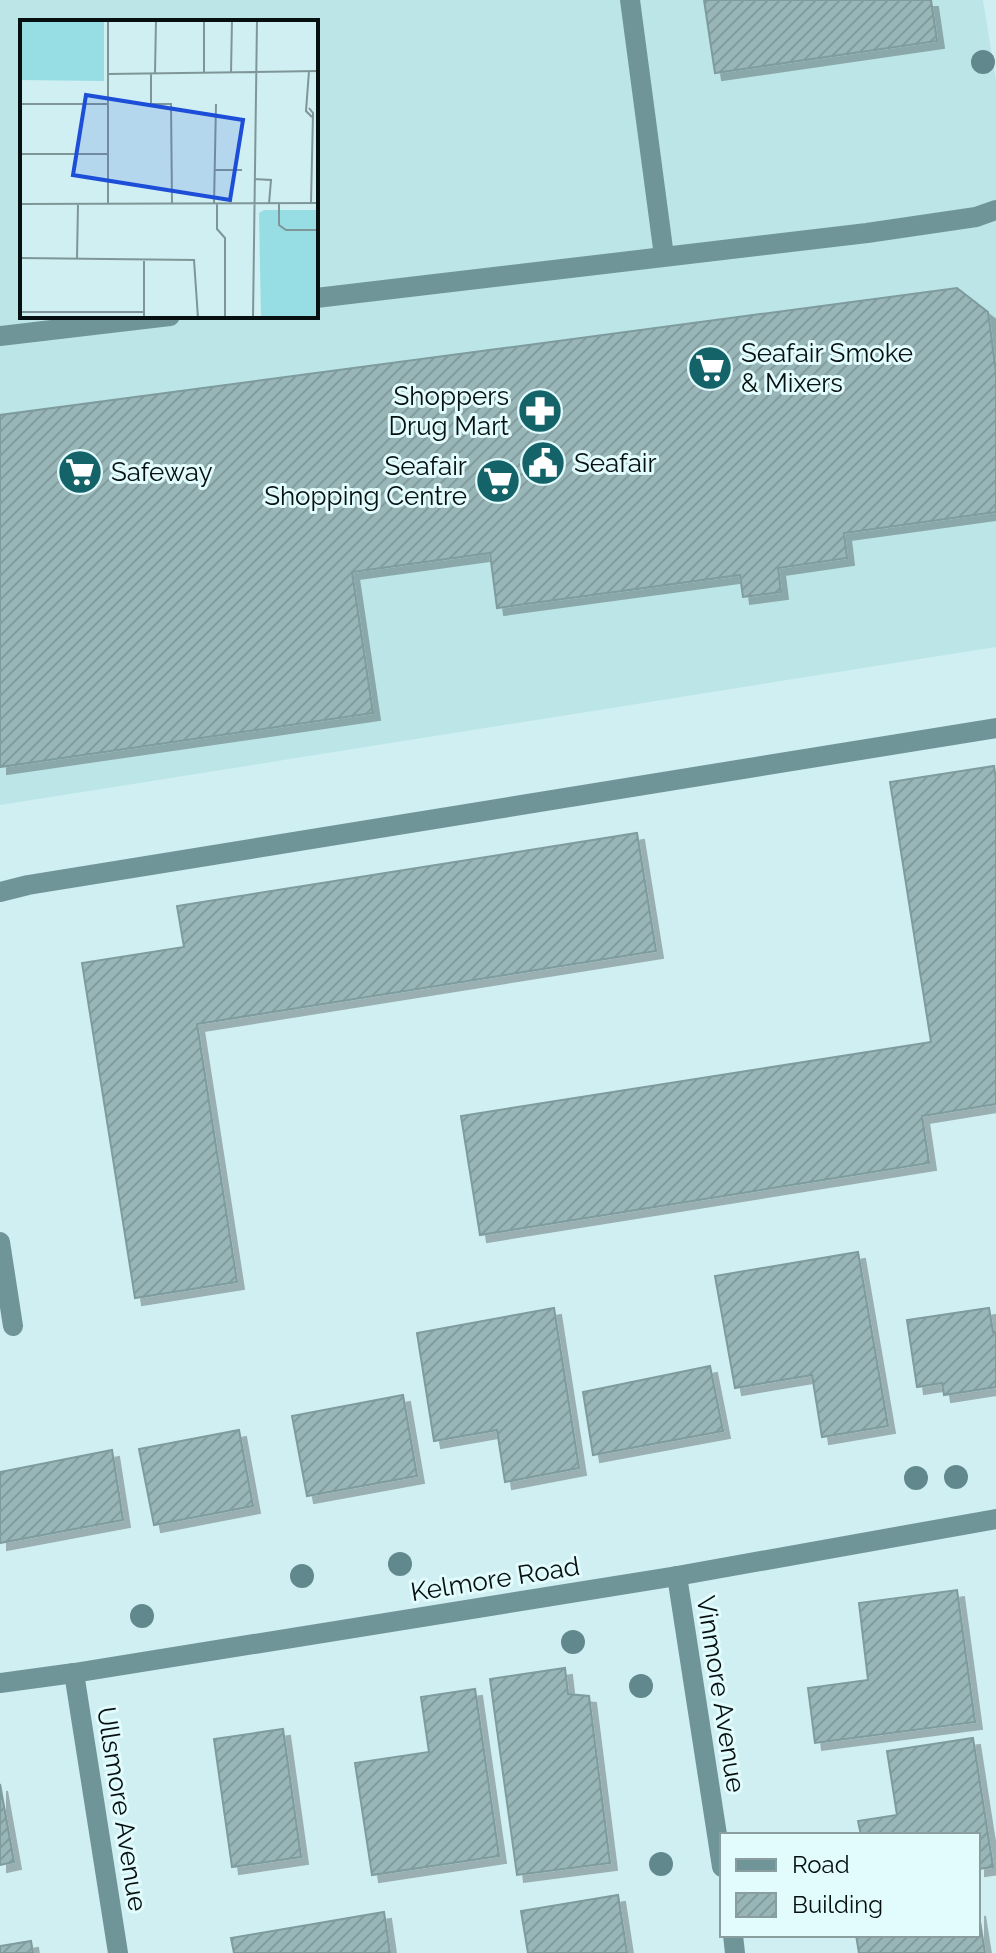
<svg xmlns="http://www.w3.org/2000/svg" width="996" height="1953" font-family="Raleway,sans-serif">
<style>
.built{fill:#bce5e8;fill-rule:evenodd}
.building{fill:url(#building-hatch);stroke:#7e9b9e;stroke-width:2;filter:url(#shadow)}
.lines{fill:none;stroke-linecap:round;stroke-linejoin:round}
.minor{stroke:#709598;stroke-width:20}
.tree{fill:#61898d}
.labels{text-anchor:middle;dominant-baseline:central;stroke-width:6;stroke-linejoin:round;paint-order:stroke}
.poi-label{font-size:26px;fill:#061011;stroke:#e2fbfd;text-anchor:start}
.street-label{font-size:26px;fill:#061011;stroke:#e2fbfd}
.inset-road{fill:none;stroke:#7f9698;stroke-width:2}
.view{fill:#1d4ed8;fill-opacity:0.15;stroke:#1d4ed8;stroke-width:4}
.inset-edge{fill:none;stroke:#061011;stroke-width:4}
</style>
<defs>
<pattern id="building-hatch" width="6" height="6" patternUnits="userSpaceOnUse" patternTransform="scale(2)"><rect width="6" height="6" fill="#98b6b8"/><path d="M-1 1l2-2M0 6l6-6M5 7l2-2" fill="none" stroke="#829b9d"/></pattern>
<filter id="shadow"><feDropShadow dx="7" dy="7" stdDeviation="0" flood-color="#0004"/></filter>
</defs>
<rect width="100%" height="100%" fill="#d0eff2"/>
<path class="built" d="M 0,0 L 983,0 L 996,81 L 996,647 L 0,805 ZM 22,22 L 316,22 L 316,316 L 22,316 Z"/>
<g class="building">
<path d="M 704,0 L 931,0 L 937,41 L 715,73 Z"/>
<path d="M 957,288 L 988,312 L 996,372 L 996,512 L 844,533 L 847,558 L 778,568 L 781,592 L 743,597 L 740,575 L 497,608 L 490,553 L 352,572 L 373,713 L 0,767 L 0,415 Z"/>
<path d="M 994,766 L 996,780 L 996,1104 L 922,1116 L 929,1163 L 480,1235 L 461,1116 L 931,1042 L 890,782 Z"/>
<path d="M 637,833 L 656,951 L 197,1024 L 237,1282 L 135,1298 L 82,963 L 184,947 L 177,906 Z"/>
<path d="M 858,1252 L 888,1426 L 822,1437 L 812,1375 L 735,1388 L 715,1276 Z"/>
<path d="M 554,1308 L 579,1468 L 505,1482 L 497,1430 L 434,1441 L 417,1333 Z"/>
<path d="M 989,1308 L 993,1332 L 996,1332 L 996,1387 L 944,1395 L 942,1383 L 917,1387 L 907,1320 Z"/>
<path d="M 710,1366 L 723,1431 L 593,1455 L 583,1392 Z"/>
<path d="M 403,1395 L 417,1476 L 307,1496 L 292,1416 Z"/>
<path d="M 239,1430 L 253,1506 L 154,1525 L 139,1449 Z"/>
<path d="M 112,1450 L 123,1520 L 0,1543 L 0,1472 Z"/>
<path d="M 957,1590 L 975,1722 L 815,1743 L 808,1688 L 868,1680 L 859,1603 Z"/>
<path d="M 565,1668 L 568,1694 L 589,1696 L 610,1863 L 517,1875 L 490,1679 Z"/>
<path d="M 475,1689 L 499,1856 L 372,1875 L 355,1763 L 429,1752 L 421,1697 Z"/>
<path d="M 283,1729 L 301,1857 L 232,1867 L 214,1739 Z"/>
<path d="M 973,1738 L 993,1867 L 978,1869 L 978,1835 L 861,1835 L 858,1821 L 897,1815 L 887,1751 Z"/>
<path d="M 0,1784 L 14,1862 L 0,1865 Z"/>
<path d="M 618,1895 L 627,1953 L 528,1953 L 521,1911 Z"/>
<path d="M 978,1909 L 985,1953 L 859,1953 L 856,1935 L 978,1935 Z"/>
<path d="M 384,1912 L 390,1953 L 234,1953 L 231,1938 Z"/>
<path d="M 31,1941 L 33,1953 L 0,1953 L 0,1946 Z"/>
</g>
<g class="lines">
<g class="minor">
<path d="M 630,0 L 664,256"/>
<path d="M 316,298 L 867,233 L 976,217 L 996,210"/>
<path d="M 0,336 L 170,316"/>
<path d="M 0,892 L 28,885 L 996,728"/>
<path d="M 0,1242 L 13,1326"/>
<path d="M 677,1576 L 722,1867"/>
<path d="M 74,1673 L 118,1953"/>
<path d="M 0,1683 L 74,1673 L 677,1576 L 996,1519"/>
<path d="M 733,1935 L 735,1953"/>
</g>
</g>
<g class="tree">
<circle cx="983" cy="62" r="12"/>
<circle cx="956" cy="1477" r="12"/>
<circle cx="916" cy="1478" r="12"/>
<circle cx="400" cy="1564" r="12"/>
<circle cx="302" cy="1576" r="12"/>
<circle cx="142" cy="1616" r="12"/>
<circle cx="573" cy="1642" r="12"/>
<circle cx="641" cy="1686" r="12"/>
<circle cx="661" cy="1864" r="12"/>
</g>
<defs>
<g id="supermarket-disc" transform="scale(2.3)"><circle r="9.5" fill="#146369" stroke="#e2fbfd"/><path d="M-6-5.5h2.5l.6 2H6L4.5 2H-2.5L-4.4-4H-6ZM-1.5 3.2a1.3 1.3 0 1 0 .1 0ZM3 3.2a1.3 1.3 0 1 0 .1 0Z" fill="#fff"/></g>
<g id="pharmacy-disc" transform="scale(2.3)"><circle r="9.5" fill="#146369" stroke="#e2fbfd"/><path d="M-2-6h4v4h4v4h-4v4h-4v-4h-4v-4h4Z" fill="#fff"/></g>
<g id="civic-disc" transform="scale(2.3)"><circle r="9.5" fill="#146369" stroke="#e2fbfd"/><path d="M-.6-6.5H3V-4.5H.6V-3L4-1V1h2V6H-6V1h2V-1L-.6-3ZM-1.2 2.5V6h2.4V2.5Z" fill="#fff"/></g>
</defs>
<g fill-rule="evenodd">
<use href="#supermarket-disc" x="710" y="368"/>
<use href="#pharmacy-disc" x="540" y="411"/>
<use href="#civic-disc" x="543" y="463"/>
<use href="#supermarket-disc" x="80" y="472"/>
<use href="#supermarket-disc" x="498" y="481"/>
</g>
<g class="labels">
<g class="poi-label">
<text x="741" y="353">Seafair Smoke<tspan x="741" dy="30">&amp; Mixers</tspan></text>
<text x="509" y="396" text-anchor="end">Shoppers<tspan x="509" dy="30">Drug Mart</tspan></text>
<text x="574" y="463">Seafair</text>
<text x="467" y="466" text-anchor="end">Seafair<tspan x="467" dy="30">Shopping Centre</tspan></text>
<text x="111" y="472">Safeway</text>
</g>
<g class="street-label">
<text transform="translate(495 1579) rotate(-9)">Kelmore Road</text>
<text transform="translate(721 1694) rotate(81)">Vinmore Avenue</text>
<text transform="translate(122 1809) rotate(81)">Ullsmore Avenue</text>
</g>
</g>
<g transform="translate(20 20)">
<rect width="298" height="298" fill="#d0eff2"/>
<path d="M 0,0 L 84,0 L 84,61 L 0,60 ZM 244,190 L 298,190 L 298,298 L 241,298 L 239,193 Z" fill="#96dee4"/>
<path class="inset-road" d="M 88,0 L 88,184M 184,0 L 184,53M 289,51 L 286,91 L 292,97M 131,53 L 131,84M 135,53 L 136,0M 211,53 L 212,0M 88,54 L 298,51M 0,84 L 87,84M 116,84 L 151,84 L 152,183M 289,88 L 293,93 L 291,183M 0,134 L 88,134M 194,150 L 222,150M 234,159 L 251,160 L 249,184M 0,184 L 298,183M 194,184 L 196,84M 197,184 L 197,209 L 205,218 L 205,298M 259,184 L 259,205 L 266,210 L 298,210M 0,238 L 174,240 L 178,298M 57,238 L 58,184M 124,239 L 124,298M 0,292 L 124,292M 233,298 L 237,0"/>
<path class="view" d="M 66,75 L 223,100 L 210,180 L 53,155 Z"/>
<rect width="298" height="298" class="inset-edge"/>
</g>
<rect x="720" y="1833" width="260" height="104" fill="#e2fbfd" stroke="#8a9d9f" stroke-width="2"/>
<rect x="736" y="1859" width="40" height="12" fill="#709598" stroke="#8a9d9f" stroke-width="2"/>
<text x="792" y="1873" font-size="24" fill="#061011">Road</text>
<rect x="736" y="1893" width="40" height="24" fill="url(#building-hatch)" stroke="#8a9d9f" stroke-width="2"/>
<text x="792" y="1913" font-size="24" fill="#061011">Building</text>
</svg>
